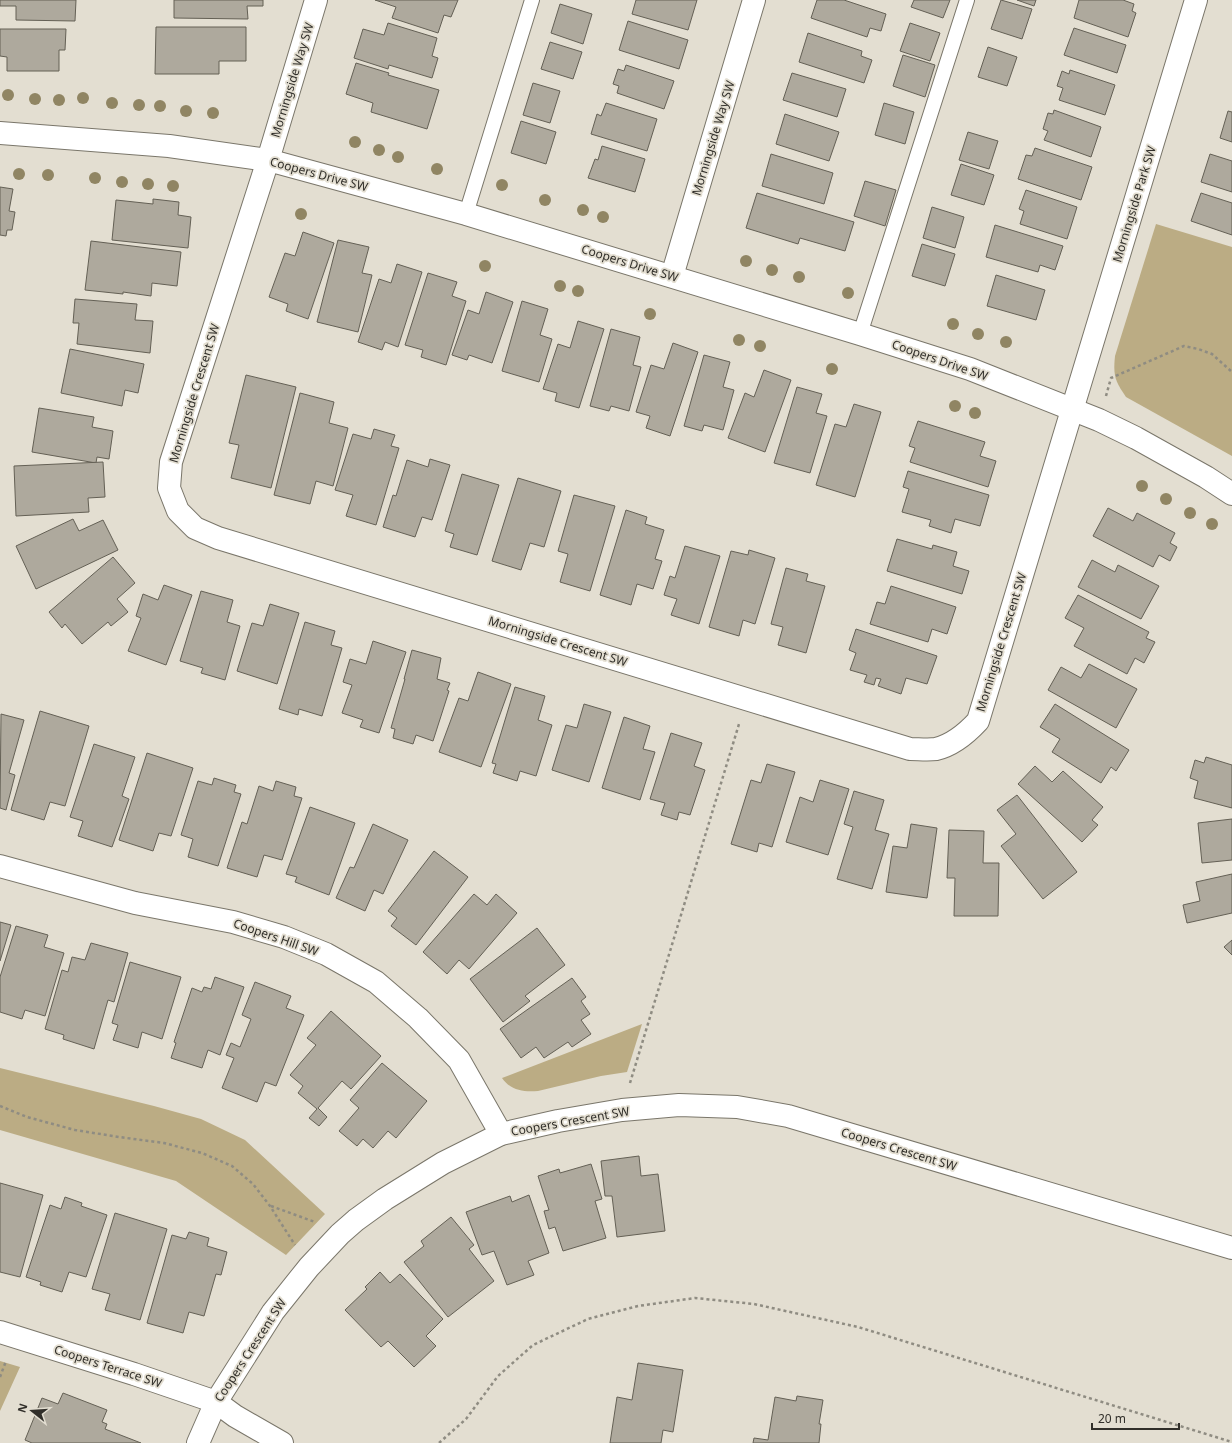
<svg xmlns="http://www.w3.org/2000/svg" width="1232" height="1443" font-family="'Noto Sans',sans-serif">
<style>
.green{fill:#bbac84}
.building{fill:#aea99d;stroke:#646055}
.lines{fill:none;stroke-linecap:round;stroke-linejoin:round}
.service-casing{stroke:#7a766a;stroke-width:16}
.minor-casing{stroke:#7a766a;stroke-width:24}
.tertiary-casing{stroke:#7a766a;stroke-width:24}
.path{stroke:#8f8c82;stroke-width:2.5;stroke-dasharray:3 3;stroke-linecap:butt}
.service{stroke:#fff;stroke-width:14}
.minor{stroke:#fff;stroke-width:22}
.tertiary{stroke:#fff;stroke-width:22}
.tree{fill:#908563}
.labels{text-anchor:middle;dominant-baseline:central;stroke-width:3.5;stroke-linejoin:round;paint-order:stroke}
.street-label{font-size:12px;fill:#312f2a;stroke:#e3ded1}
</style>
<rect width="100%" height="100%" fill="#e3ded1"/>
<g class="green">
<path d="M 1156,224 L 1232,247 L 1232,456 L 1126,397 C 1115,381 1113,376 1115,356 Z"/>
<path d="M 642,1024 L 627,1072 L 601,1076 L 538,1091 C 524,1092 511,1091 502,1078 Z"/>
<path d="M 0,1068 L 154,1106 L 201,1119 L 245,1140 L 325,1214 L 286,1255 L 176,1181 L 0,1130 Z"/>
<path d="M 0,1361 L 20,1367 L 0,1411 Z"/>
</g>
<g class="building">
<path d="M 0,0 L 76,0 L 75,21 L 16,20 L 16,6 L 0,6 Z"/>
<path d="M 174,0 L 263,0 L 263,6 L 247,6 L 248,19 L 174,18 Z"/>
<path d="M 375,0 L 458,0 L 451,17 L 444,15 L 438,33 L 392,18 L 396,7 Z"/>
<path d="M 636,0 L 697,0 L 688,30 L 632,14 Z"/>
<path d="M 817,0 L 844,0 L 886,14 L 881,31 L 870,28 L 867,37 L 811,18 Z"/>
<path d="M 914,0 L 950,0 L 943,18 L 911,7 Z"/>
<path d="M 1001,0 L 1032,9 L 1022,39 L 991,29 Z"/>
<path d="M 1017,0 L 1036,0 L 1034,6 Z"/>
<path d="M 1079,0 L 1123,0 L 1134,4 L 1132,11 L 1136,13 L 1128,37 L 1074,18 Z"/>
<path d="M 560,4 L 592,14 L 583,44 L 551,33 Z"/>
<path d="M 628,21 L 688,40 L 679,69 L 619,50 Z"/>
<path d="M 388,23 L 437,38 L 432,56 L 438,58 L 432,78 L 389,65 L 388,69 L 354,58 L 363,29 L 384,35 Z"/>
<path d="M 910,23 L 940,33 L 930,61 L 900,51 Z"/>
<path d="M 156,27 L 246,27 L 246,61 L 219,61 L 219,74 L 155,74 Z"/>
<path d="M 1074,28 L 1126,45 L 1117,73 L 1064,55 Z"/>
<path d="M 0,29 L 66,29 L 65,50 L 59,50 L 59,71 L 7,71 L 7,57 L 0,56 Z"/>
<path d="M 808,33 L 862,51 L 861,56 L 872,60 L 864,83 L 799,62 Z"/>
<path d="M 550,42 L 582,52 L 573,79 L 541,69 Z"/>
<path d="M 988,47 L 1017,57 L 1007,86 L 978,77 Z"/>
<path d="M 903,55 L 935,65 L 925,97 L 893,86 Z"/>
<path d="M 356,63 L 389,73 L 388,75 L 439,90 L 427,129 L 371,112 L 373,103 L 346,94 Z"/>
<path d="M 626,65 L 674,81 L 664,109 L 617,93 L 619,86 L 613,84 L 618,69 L 624,71 Z"/>
<path d="M 1070,70 L 1115,85 L 1105,115 L 1059,100 L 1063,88 L 1057,86 L 1062,71 L 1069,74 Z"/>
<path d="M 792,73 L 846,89 L 837,117 L 783,100 Z"/>
<path d="M 533,83 L 560,91 L 550,123 L 523,115 Z"/>
<path d="M 606,103 L 657,119 L 647,151 L 591,134 L 597,114 L 601,116 Z"/>
<path d="M 884,103 L 914,112 L 905,144 L 875,135 Z"/>
<path d="M 1054,110 L 1101,127 L 1091,157 L 1044,140 L 1048,131 L 1043,129 L 1048,113 L 1053,114 Z"/>
<path d="M 1228,111 L 1232,112 L 1232,142 L 1220,138 Z"/>
<path d="M 785,114 L 839,132 L 829,161 L 776,144 Z"/>
<path d="M 521,121 L 556,132 L 546,164 L 511,153 Z"/>
<path d="M 968,132 L 998,141 L 989,169 L 959,160 Z"/>
<path d="M 602,146 L 645,159 L 635,192 L 588,178 L 595,159 L 598,160 Z"/>
<path d="M 1035,148 L 1092,167 L 1081,200 L 1018,179 L 1026,155 L 1032,156 Z"/>
<path d="M 771,154 L 833,173 L 824,204 L 762,186 Z"/>
<path d="M 1210,154 L 1232,161 L 1232,192 L 1201,182 Z"/>
<path d="M 961,164 L 994,175 L 984,205 L 951,195 Z"/>
<path d="M 865,181 L 896,190 L 885,226 L 854,216 Z"/>
<path d="M 0,187 L 13,189 L 9,211 L 15,212 L 12,230 L 7,230 L 6,236 L 0,235 Z"/>
<path d="M 1026,190 L 1077,207 L 1067,239 L 1020,224 L 1024,211 L 1019,209 Z"/>
<path d="M 757,193 L 854,222 L 845,251 L 800,238 L 798,244 L 746,228 Z"/>
<path d="M 1201,193 L 1232,203 L 1232,235 L 1191,221 Z"/>
<path d="M 153,199 L 179,202 L 178,215 L 191,217 L 188,248 L 112,240 L 116,200 L 153,204 Z"/>
<path d="M 932,207 L 964,217 L 955,248 L 923,238 Z"/>
<path d="M 995,225 L 1063,246 L 1055,270 L 1040,265 L 1038,272 L 986,257 Z"/>
<path d="M 303,232 L 334,243 L 308,319 L 286,311 L 288,304 L 269,297 L 285,253 L 295,256 Z"/>
<path d="M 338,240 L 369,247 L 362,273 L 372,275 L 358,332 L 317,322 Z"/>
<path d="M 91,241 L 181,252 L 177,286 L 152,283 L 151,296 L 123,292 L 123,294 L 85,290 Z"/>
<path d="M 922,244 L 955,254 L 945,286 L 912,276 Z"/>
<path d="M 397,264 L 422,272 L 398,347 L 385,342 L 382,350 L 358,342 L 379,279 L 391,283 Z"/>
<path d="M 428,273 L 457,282 L 452,296 L 466,301 L 446,365 L 421,357 L 423,350 L 405,345 Z"/>
<path d="M 996,275 L 1045,290 L 1036,320 L 987,306 Z"/>
<path d="M 486,292 L 513,302 L 492,363 L 469,355 L 467,360 L 452,355 L 468,310 L 479,314 Z"/>
<path d="M 75,299 L 137,304 L 135,320 L 153,321 L 150,353 L 77,344 L 79,323 L 73,323 Z"/>
<path d="M 522,301 L 548,309 L 540,335 L 552,339 L 539,382 L 502,371 Z"/>
<path d="M 578,321 L 604,329 L 579,408 L 555,401 L 557,393 L 543,389 L 558,344 L 570,348 Z"/>
<path d="M 611,329 L 640,337 L 633,365 L 641,367 L 629,411 L 611,406 L 609,411 L 590,406 Z"/>
<path d="M 673,343 L 698,352 L 670,436 L 646,428 L 650,416 L 636,412 L 651,365 L 664,369 Z"/>
<path d="M 70,349 L 144,364 L 138,393 L 125,390 L 122,406 L 61,393 Z"/>
<path d="M 704,355 L 730,362 L 723,387 L 734,390 L 723,430 L 704,425 L 702,431 L 684,426 Z"/>
<path d="M 764,370 L 791,380 L 765,452 L 728,438 L 745,393 L 754,397 Z"/>
<path d="M 246,375 L 296,387 L 271,488 L 231,478 L 239,445 L 229,443 Z"/>
<path d="M 797,387 L 822,394 L 816,413 L 827,416 L 810,473 L 774,463 Z"/>
<path d="M 300,393 L 334,402 L 329,423 L 348,428 L 333,486 L 316,481 L 310,504 L 274,495 Z"/>
<path d="M 854,404 L 881,412 L 855,497 L 816,485 L 835,424 L 846,427 Z"/>
<path d="M 39,408 L 94,417 L 92,427 L 113,431 L 109,459 L 97,457 L 96,463 L 32,452 Z"/>
<path d="M 918,421 L 985,442 L 980,456 L 996,461 L 988,487 L 910,462 L 915,448 L 909,446 Z"/>
<path d="M 374,429 L 395,435 L 391,446 L 399,448 L 376,525 L 346,516 L 353,495 L 335,490 L 353,434 L 371,439 Z"/>
<path d="M 430,459 L 450,465 L 432,520 L 422,517 L 415,537 L 383,527 L 393,495 L 396,496 L 407,460 L 428,467 Z"/>
<path d="M 103,462 L 105,497 L 88,498 L 89,512 L 16,516 L 14,466 Z"/>
<path d="M 908,471 L 989,495 L 980,526 L 955,519 L 951,533 L 929,526 L 931,520 L 902,512 L 909,489 L 903,487 Z"/>
<path d="M 462,474 L 499,485 L 477,555 L 450,547 L 454,534 L 445,531 Z"/>
<path d="M 518,478 L 561,491 L 544,547 L 530,543 L 521,570 L 492,561 Z"/>
<path d="M 574,495 L 615,506 L 590,591 L 560,582 L 568,554 L 558,551 Z"/>
<path d="M 1108,508 L 1133,521 L 1137,513 L 1175,533 L 1170,543 L 1177,547 L 1170,561 L 1159,555 L 1153,567 L 1093,536 Z"/>
<path d="M 626,510 L 647,517 L 645,524 L 664,530 L 655,559 L 662,561 L 653,589 L 637,584 L 631,605 L 600,595 Z"/>
<path d="M 73,519 L 79,531 L 103,520 L 118,550 L 36,589 L 16,546 Z"/>
<path d="M 897,539 L 932,549 L 933,545 L 957,552 L 953,566 L 969,571 L 962,594 L 887,571 Z"/>
<path d="M 685,546 L 720,556 L 699,624 L 671,615 L 677,599 L 664,595 L 670,576 L 675,578 Z"/>
<path d="M 749,550 L 775,558 L 755,624 L 743,620 L 739,636 L 709,627 L 731,551 L 748,555 Z"/>
<path d="M 113,557 L 135,583 L 117,599 L 128,612 L 111,626 L 108,622 L 82,644 L 65,624 L 62,628 L 49,612 Z"/>
<path d="M 1092,560 L 1115,572 L 1118,565 L 1159,586 L 1141,619 L 1078,587 Z"/>
<path d="M 786,568 L 808,574 L 806,581 L 825,586 L 806,653 L 778,645 L 783,627 L 771,624 Z"/>
<path d="M 164,585 L 192,595 L 166,665 L 128,651 L 141,618 L 136,616 L 143,594 L 158,600 Z"/>
<path d="M 891,586 L 956,607 L 947,634 L 932,629 L 928,642 L 870,624 L 877,602 L 885,604 Z"/>
<path d="M 201,591 L 233,600 L 227,622 L 240,626 L 225,680 L 201,673 L 203,668 L 180,661 Z"/>
<path d="M 1078,595 L 1149,632 L 1146,638 L 1155,642 L 1144,663 L 1135,658 L 1127,674 L 1074,646 L 1084,628 L 1065,618 Z"/>
<path d="M 270,604 L 299,613 L 277,684 L 237,671 L 252,623 L 263,626 Z"/>
<path d="M 305,622 L 335,631 L 331,645 L 342,648 L 322,716 L 299,709 L 298,715 L 279,709 Z"/>
<path d="M 856,629 L 937,656 L 927,684 L 906,678 L 901,694 L 878,686 L 881,679 L 876,678 L 874,685 L 864,682 L 867,675 L 850,670 L 856,653 L 849,650 Z"/>
<path d="M 373,641 L 406,652 L 379,733 L 360,727 L 363,720 L 342,713 L 352,685 L 343,682 L 350,659 L 366,664 Z"/>
<path d="M 412,650 L 441,658 L 437,679 L 450,683 L 447,690 L 449,691 L 433,741 L 416,735 L 413,744 L 393,738 L 395,729 L 391,728 L 405,679 L 404,679 Z"/>
<path d="M 1089,664 L 1137,689 L 1116,728 L 1048,690 L 1061,667 L 1081,678 Z"/>
<path d="M 478,672 L 511,684 L 481,767 L 439,752 L 459,698 L 468,701 Z"/>
<path d="M 515,687 L 545,696 L 538,720 L 552,725 L 536,776 L 520,771 L 517,781 L 493,773 L 496,764 L 492,763 Z"/>
<path d="M 584,704 L 611,712 L 589,782 L 552,770 L 566,725 L 577,728 Z"/>
<path d="M 1055,704 L 1129,750 L 1116,771 L 1111,767 L 1101,783 L 1052,752 L 1060,739 L 1040,727 Z"/>
<path d="M 40,711 L 89,726 L 65,806 L 50,802 L 44,820 L 11,810 Z"/>
<path d="M 1,714 L 24,720 L 9,773 L 15,775 L 6,810 L 0,808 Z"/>
<path d="M 624,717 L 650,726 L 643,749 L 655,752 L 640,800 L 602,788 Z"/>
<path d="M 671,733 L 702,743 L 694,766 L 705,770 L 690,815 L 679,812 L 677,820 L 661,815 L 665,803 L 650,799 Z"/>
<path d="M 94,744 L 135,757 L 122,796 L 129,799 L 112,847 L 78,836 L 83,821 L 70,817 Z"/>
<path d="M 147,753 L 193,768 L 171,836 L 159,833 L 153,851 L 119,840 Z"/>
<path d="M 1206,757 L 1232,765 L 1232,808 L 1194,798 L 1198,781 L 1190,778 L 1195,760 L 1204,763 Z"/>
<path d="M 767,764 L 795,772 L 772,847 L 759,843 L 757,852 L 731,844 L 751,780 L 761,783 Z"/>
<path d="M 1035,766 L 1052,782 L 1063,771 L 1103,807 L 1092,820 L 1098,825 L 1082,842 L 1018,784 Z"/>
<path d="M 214,778 L 236,785 L 234,792 L 241,794 L 218,866 L 188,857 L 193,839 L 181,835 L 198,781 L 212,785 Z"/>
<path d="M 820,780 L 849,789 L 828,855 L 786,842 L 800,797 L 813,802 Z"/>
<path d="M 276,781 L 296,787 L 294,796 L 302,798 L 282,860 L 264,855 L 257,877 L 227,868 L 242,822 L 247,824 L 259,786 L 273,791 Z"/>
<path d="M 854,791 L 884,800 L 875,830 L 889,834 L 872,889 L 837,879 L 853,827 L 844,824 Z"/>
<path d="M 1017,795 L 1077,872 L 1043,899 L 1001,846 L 1016,834 L 997,810 Z"/>
<path d="M 310,807 L 355,823 L 329,895 L 295,882 L 297,877 L 286,874 Z"/>
<path d="M 1232,819 L 1232,860 L 1202,863 L 1198,823 Z"/>
<path d="M 373,824 L 408,840 L 383,894 L 374,890 L 365,911 L 336,898 L 350,867 L 354,868 Z"/>
<path d="M 911,824 L 937,828 L 927,898 L 886,892 L 893,846 L 907,848 Z"/>
<path d="M 949,830 L 984,831 L 983,863 L 999,863 L 998,916 L 954,916 L 955,878 L 947,878 Z"/>
<path d="M 434,851 L 468,877 L 416,945 L 391,926 L 397,918 L 388,911 Z"/>
<path d="M 1232,874 L 1232,913 L 1187,923 L 1183,905 L 1200,901 L 1196,882 Z"/>
<path d="M 474,894 L 487,905 L 496,894 L 517,913 L 469,969 L 459,960 L 447,974 L 423,952 Z"/>
<path d="M 0,922 L 11,925 L 0,961 Z"/>
<path d="M 16,926 L 48,935 L 44,947 L 64,953 L 45,1016 L 25,1010 L 22,1019 L 0,1012 L 0,977 Z"/>
<path d="M 537,928 L 565,965 L 525,996 L 530,1001 L 503,1022 L 470,979 Z"/>
<path d="M 1232,940 L 1232,955 L 1224,947 Z"/>
<path d="M 91,943 L 128,953 L 114,1002 L 108,1000 L 94,1049 L 63,1039 L 64,1035 L 45,1029 L 62,970 L 68,972 L 72,957 L 85,960 Z"/>
<path d="M 130,962 L 181,977 L 162,1039 L 142,1032 L 138,1048 L 113,1040 L 118,1025 L 112,1023 Z"/>
<path d="M 215,977 L 244,987 L 220,1055 L 208,1050 L 202,1068 L 171,1058 L 176,1043 L 174,1042 L 192,988 L 202,992 L 204,987 L 211,989 Z"/>
<path d="M 572,978 L 586,997 L 581,1001 L 590,1014 L 581,1020 L 591,1034 L 572,1047 L 568,1042 L 544,1058 L 536,1047 L 521,1058 L 500,1029 Z"/>
<path d="M 255,982 L 291,996 L 286,1008 L 304,1015 L 276,1086 L 265,1082 L 257,1102 L 222,1088 L 234,1058 L 226,1055 L 231,1043 L 240,1047 L 251,1019 L 242,1015 Z"/>
<path d="M 331,1011 L 381,1056 L 351,1089 L 342,1081 L 318,1108 L 327,1117 L 319,1126 L 309,1118 L 317,1109 L 298,1093 L 303,1086 L 290,1075 L 316,1045 L 307,1038 Z"/>
<path d="M 382,1063 L 427,1101 L 396,1138 L 388,1131 L 373,1148 L 363,1139 L 357,1146 L 339,1131 L 359,1108 L 350,1100 Z"/>
<path d="M 639,1156 L 641,1176 L 658,1174 L 665,1231 L 617,1237 L 612,1196 L 605,1196 L 601,1161 Z"/>
<path d="M 591,1164 L 602,1199 L 595,1201 L 606,1238 L 563,1251 L 555,1227 L 549,1229 L 544,1211 L 549,1210 L 538,1176 L 559,1169 L 560,1173 Z"/>
<path d="M 0,1183 L 43,1195 L 20,1277 L 0,1272 Z"/>
<path d="M 529,1195 L 549,1253 L 528,1261 L 534,1275 L 507,1285 L 494,1251 L 482,1255 L 466,1212 L 510,1196 L 512,1202 Z"/>
<path d="M 65,1197 L 82,1203 L 81,1206 L 107,1215 L 86,1277 L 69,1272 L 62,1292 L 40,1285 L 41,1282 L 26,1277 L 50,1205 L 61,1209 Z"/>
<path d="M 115,1213 L 167,1229 L 140,1320 L 105,1310 L 110,1294 L 92,1289 Z"/>
<path d="M 451,1217 L 474,1245 L 469,1249 L 494,1281 L 448,1317 L 404,1262 L 424,1246 L 421,1241 Z"/>
<path d="M 189,1232 L 209,1238 L 207,1246 L 227,1252 L 221,1275 L 216,1274 L 204,1316 L 189,1312 L 183,1333 L 147,1323 L 172,1235 L 186,1239 Z"/>
<path d="M 380,1272 L 390,1283 L 400,1274 L 443,1319 L 426,1336 L 436,1346 L 414,1367 L 388,1341 L 381,1347 L 345,1310 L 367,1289 L 365,1287 Z"/>
<path d="M 638,1363 L 683,1370 L 673,1432 L 663,1430 L 661,1443 L 610,1443 L 617,1397 L 632,1400 Z"/>
<path d="M 63,1393 L 107,1410 L 102,1422 L 107,1424 L 105,1429 L 141,1443 L 32,1443 L 25,1440 L 42,1398 L 58,1404 Z"/>
<path d="M 797,1396 L 823,1400 L 819,1424 L 821,1424 L 819,1443 L 753,1443 L 754,1438 L 768,1440 L 775,1397 L 796,1401 Z"/>
</g>
<g class="lines">
<g class="service-casing">
<g id="service">
<path d="M 466,214 L 532,0"/>
<path d="M 860,334 L 967,0"/>
</g>
</g>
<g class="minor-casing">
<g id="minor">
<path d="M 316,0 L 268,160 L 171,462 L 169,488 L 178,511 L 195,528 L 218,538 L 910,749 C 918,749 928,750 936,749 C 953,745 966,734 978,721 L 1196,0"/>
<path d="M 672,276 L 754,0"/>
<path d="M 0,866 L 135,903 L 233,922 L 284,937 L 326,954 L 376,982 L 418,1018 L 459,1060 L 501,1134"/>
<path d="M 0,1332 L 134,1374 L 216,1402 L 235,1416 L 282,1443"/>
<path d="M 198,1443 L 216,1402 L 273,1312 L 309,1267 L 340,1234 L 356,1220 L 385,1199 L 443,1163 L 501,1134 L 558,1121 L 622,1110 L 679,1105 L 737,1107 L 788,1116 L 1232,1248"/>
</g>
</g>
<g class="tertiary-casing">
<path id="tertiary" d="M 0,133 L 169,146 L 268,160 L 466,214 L 860,334 L 970,369 L 1099,420 L 1136,438 L 1206,477 L 1232,494"/>
</g>
<g class="path">
<path d="M 1106,396 L 1111,378 L 1184,346 L 1198,349 L 1212,354 L 1232,372"/>
<path d="M 630,1083 L 739,724"/>
<path d="M 0,1106 L 27,1117 L 75,1130 L 119,1137 L 164,1143 L 202,1153 L 232,1166 L 253,1184 L 270,1206 L 295,1245"/>
<path d="M 271,1206 L 315,1222"/>
<path d="M 0,1377 L 6,1361"/>
<path d="M 439,1443 L 466,1419 L 498,1376 L 533,1345 L 588,1319 L 638,1306 L 695,1298 L 754,1304 L 858,1327 L 1232,1442"/>
</g>
<use href="#service" class="service"/>
<use href="#minor" class="minor"/>
<use href="#tertiary" class="tertiary"/>
</g>
<g class="tree">
<circle cx="8" cy="95" r="6"/>
<circle cx="83" cy="98" r="6"/>
<circle cx="35" cy="99" r="6"/>
<circle cx="59" cy="100" r="6"/>
<circle cx="112" cy="103" r="6"/>
<circle cx="139" cy="105" r="6"/>
<circle cx="160" cy="106" r="6"/>
<circle cx="186" cy="111" r="6"/>
<circle cx="213" cy="113" r="6"/>
<circle cx="355" cy="142" r="6"/>
<circle cx="379" cy="150" r="6"/>
<circle cx="398" cy="157" r="6"/>
<circle cx="437" cy="169" r="6"/>
<circle cx="19" cy="174" r="6"/>
<circle cx="48" cy="175" r="6"/>
<circle cx="95" cy="178" r="6"/>
<circle cx="122" cy="182" r="6"/>
<circle cx="148" cy="184" r="6"/>
<circle cx="502" cy="185" r="6"/>
<circle cx="173" cy="186" r="6"/>
<circle cx="545" cy="200" r="6"/>
<circle cx="583" cy="210" r="6"/>
<circle cx="301" cy="214" r="6"/>
<circle cx="603" cy="217" r="6"/>
<circle cx="746" cy="261" r="6"/>
<circle cx="485" cy="266" r="6"/>
<circle cx="772" cy="270" r="6"/>
<circle cx="799" cy="277" r="6"/>
<circle cx="560" cy="286" r="6"/>
<circle cx="578" cy="291" r="6"/>
<circle cx="848" cy="293" r="6"/>
<circle cx="650" cy="314" r="6"/>
<circle cx="953" cy="324" r="6"/>
<circle cx="978" cy="334" r="6"/>
<circle cx="739" cy="340" r="6"/>
<circle cx="1006" cy="342" r="6"/>
<circle cx="760" cy="346" r="6"/>
<circle cx="832" cy="369" r="6"/>
<circle cx="955" cy="406" r="6"/>
<circle cx="975" cy="413" r="6"/>
<circle cx="1142" cy="486" r="6"/>
<circle cx="1166" cy="499" r="6"/>
<circle cx="1190" cy="513" r="6"/>
<circle cx="1212" cy="524" r="6"/>
</g>
<g class="labels">
<g class="street-label">
<text transform="translate(292 80) rotate(-73)">Morningside Way SW</text>
<text transform="translate(713 138) rotate(-73)">Morningside Way SW</text>
<text transform="translate(319 174) rotate(15)">Coopers Drive SW</text>
<text transform="translate(1134 204) rotate(-73)">Morningside Park SW</text>
<text transform="translate(630 263) rotate(17)">Coopers Drive SW</text>
<text transform="translate(940 360) rotate(19)">Coopers Drive SW</text>
<text transform="translate(194 393) rotate(-73)">Morningside Crescent SW</text>
<text transform="translate(558 641) rotate(17)">Morningside Crescent SW</text>
<text transform="translate(1001 642) rotate(-73)">Morningside Crescent SW</text>
<text transform="translate(276 937) rotate(19)">Coopers Hill SW</text>
<text transform="translate(570 1121) rotate(-10)">Coopers Crescent SW</text>
<text transform="translate(899 1149) rotate(17)">Coopers Crescent SW</text>
<text transform="translate(250 1350) rotate(-57)">Coopers Crescent SW</text>
<text transform="translate(108 1366) rotate(18)">Coopers Terrace SW</text>
</g>
</g>
<g transform="translate(32 1411) rotate(287)" stroke="#e3ded1" stroke-width="3" paint-order="stroke">
<path d="M0-3L7 15L0 10L-7 15Z" fill="#312f2a"/>
<text y="-6" font-size="11" font-weight="bold" text-anchor="middle" fill="#312f2a">N</text>
</g>
<path d="M1092 1423v6h87v-6" fill="none" stroke="#312f2a" stroke-width="2"/>
<text x="1098" y="1423" font-size="12" fill="#312f2a" stroke="#e3ded1" stroke-width="3" paint-order="stroke">20 m</text>
</svg>
